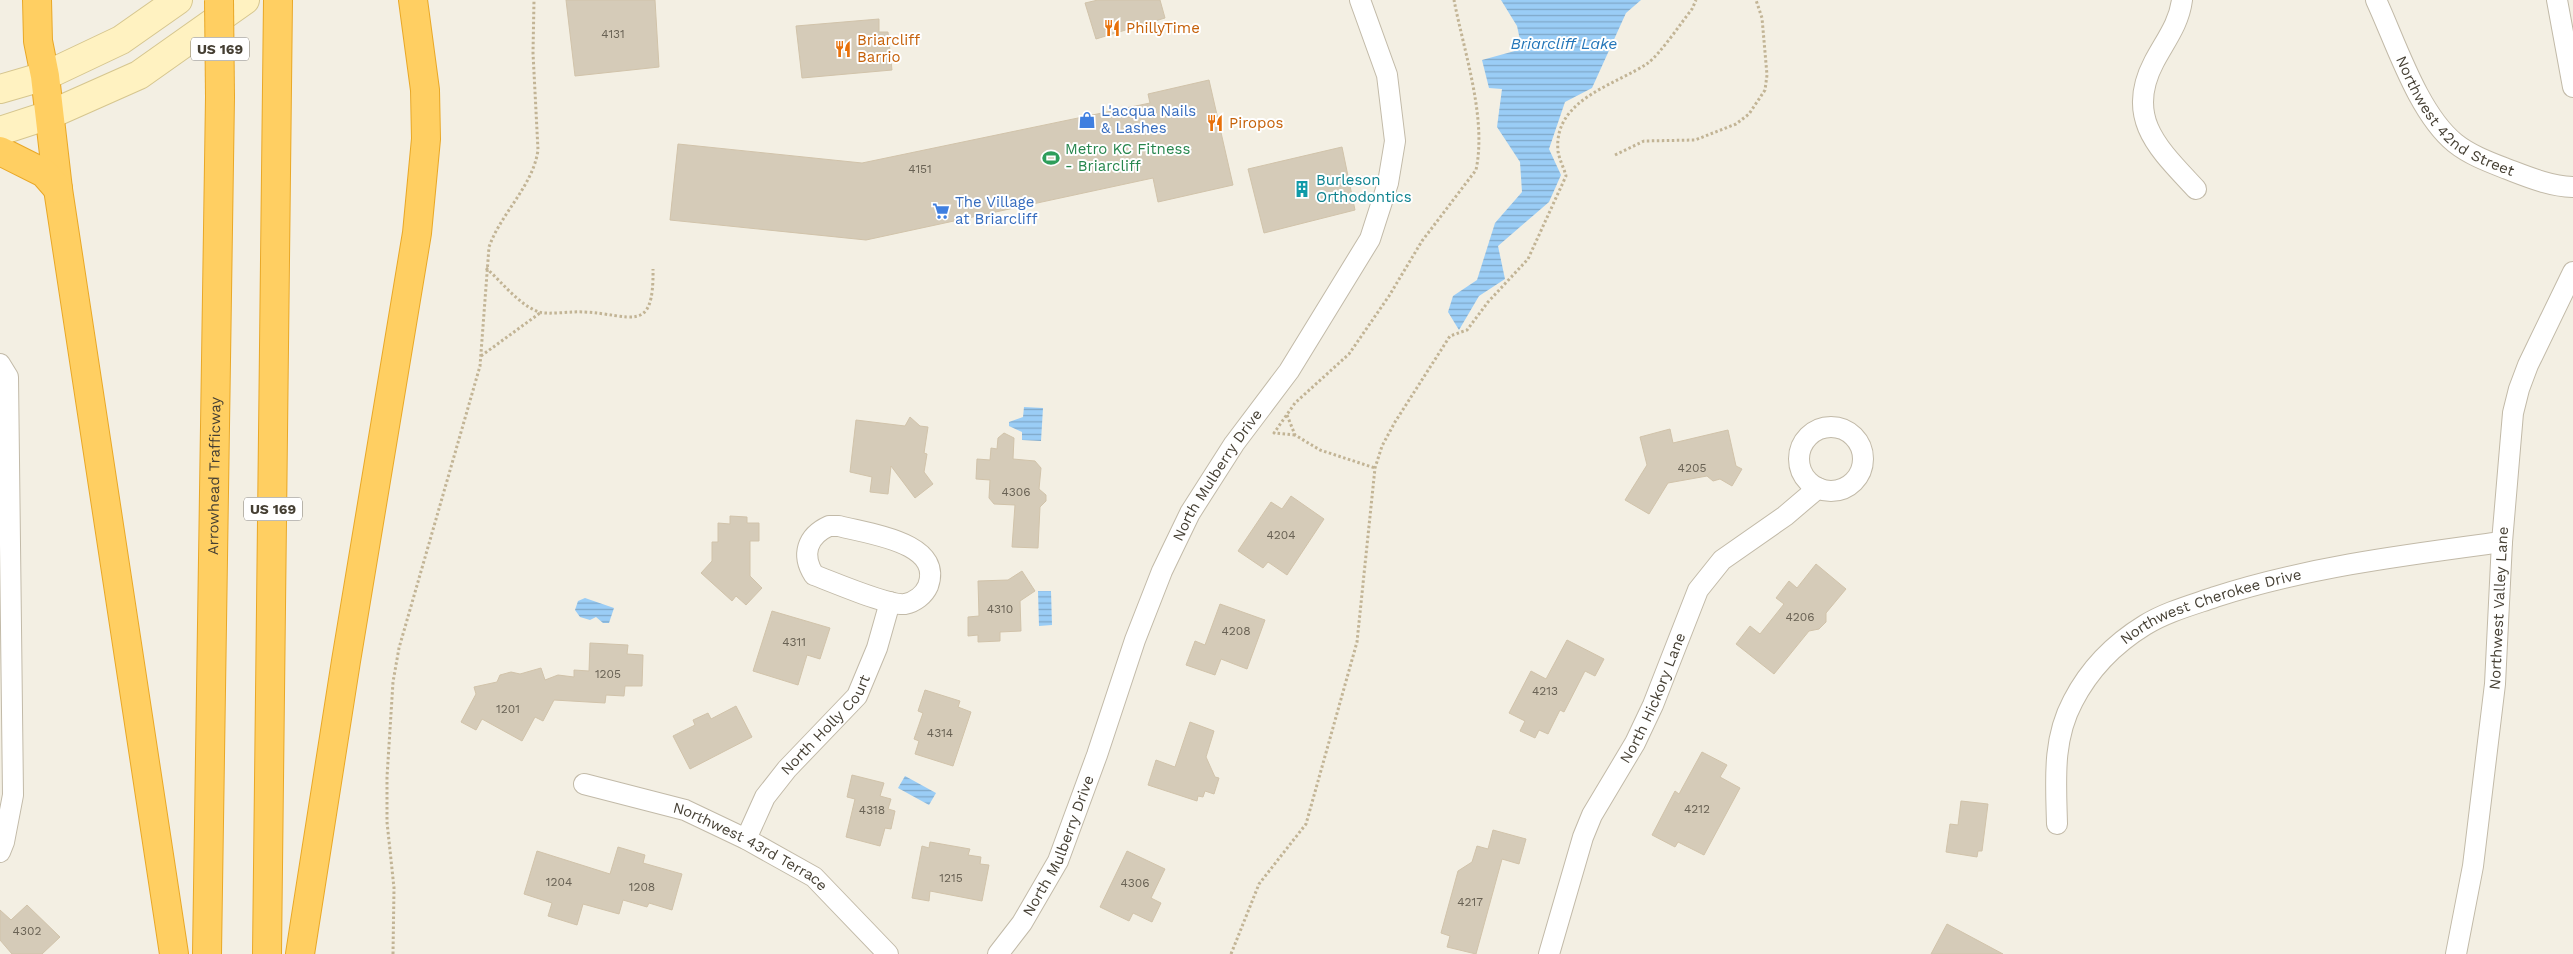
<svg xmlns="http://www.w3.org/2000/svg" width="2573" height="954" font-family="'Work Sans',sans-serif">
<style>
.water{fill:url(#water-rules)}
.building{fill:#d5cbb8;stroke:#d1c3aa}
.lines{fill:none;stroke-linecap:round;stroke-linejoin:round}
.street-casing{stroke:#c2baa8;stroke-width:22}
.secondary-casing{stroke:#d6c68f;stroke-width:30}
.highway-casing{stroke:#e9a827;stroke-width:30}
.path{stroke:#c2b495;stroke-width:3;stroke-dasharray:2.5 2.5;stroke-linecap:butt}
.street{stroke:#fff;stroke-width:20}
.secondary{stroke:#fff2c1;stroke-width:28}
.highway{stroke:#ffcf62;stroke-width:28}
.highway-bridge-casing{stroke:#e9a827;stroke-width:30;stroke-linecap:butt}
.highway-bridge{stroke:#ffcf62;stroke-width:28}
.labels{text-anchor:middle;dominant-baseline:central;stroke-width:4;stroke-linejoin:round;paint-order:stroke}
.number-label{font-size:12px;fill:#696254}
.shield{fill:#fff;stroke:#7d7970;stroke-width:1}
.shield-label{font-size:14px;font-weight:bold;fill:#453f33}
.food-label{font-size:15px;fill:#c56008;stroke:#fff;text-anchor:start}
.shop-label{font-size:15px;fill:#366cbe;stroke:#fff;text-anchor:start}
.street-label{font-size:15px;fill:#453f33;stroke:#fff}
.leisure-label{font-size:15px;fill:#27864d;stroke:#fff;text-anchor:start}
.culture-label{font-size:15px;fill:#0d838f;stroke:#fff;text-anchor:start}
.water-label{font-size:16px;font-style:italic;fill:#2476b9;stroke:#fff}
</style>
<defs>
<pattern id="water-rules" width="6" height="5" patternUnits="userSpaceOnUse" patternTransform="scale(1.25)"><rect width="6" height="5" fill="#9acdf6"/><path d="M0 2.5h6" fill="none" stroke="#7fa8c8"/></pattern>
</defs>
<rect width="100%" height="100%" fill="#f3efe3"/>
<g class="water">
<path d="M 1501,0 L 1641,0 L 1626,13 L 1592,88 L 1565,102 L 1549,149 L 1561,175 L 1549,202 L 1498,246 L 1505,279 L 1479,296 L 1459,330 L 1448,312 L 1453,296 L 1477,280 L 1495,223 L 1522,192 L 1520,162 L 1497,127 L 1502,89 L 1489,88 L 1482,60 L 1522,49 L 1517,26 Z"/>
<path d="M 1024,407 L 1043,408 L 1041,441 L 1022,440 L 1022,432 L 1009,426 L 1009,422 L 1023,417 Z"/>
<path d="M 1038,591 L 1051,591 L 1052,625 L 1039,626 Z"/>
<path d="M 585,598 L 614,608 L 609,623 L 603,623 L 596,617 L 590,620 L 580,617 L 575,610 L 578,601 Z"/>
<path d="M 905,776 L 936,793 L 929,805 L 898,788 Z"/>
</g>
<g class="building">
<path d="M 566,0 L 655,0 L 659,67 L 575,76 Z"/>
<path d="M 1098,0 L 1160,0 L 1165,18 L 1096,39 L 1085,3 Z"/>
<path d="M 879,19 L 879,32 L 888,32 L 892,70 L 802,78 L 796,26 Z"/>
<path d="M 1209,80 L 1233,185 L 1158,202 L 1153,178 L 866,240 L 670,220 L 678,144 L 862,163 L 1150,103 L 1148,94 Z"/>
<path d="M 1342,147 L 1355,210 L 1264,233 L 1248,169 Z"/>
<path d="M 910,417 L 920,426 L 928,427 L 924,453 L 927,454 L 924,472 L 933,484 L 915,498 L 891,466 L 888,494 L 870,492 L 872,477 L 850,472 L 856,420 L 905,426 Z"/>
<path d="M 1670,429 L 1673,443 L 1728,430 L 1736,466 L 1742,469 L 1732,486 L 1720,479 L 1713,481 L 1707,476 L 1668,483 L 1649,514 L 1625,500 L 1647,465 L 1640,437 Z"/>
<path d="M 1004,433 L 1014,438 L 1013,459 L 1035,461 L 1041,468 L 1039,489 L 1046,495 L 1046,501 L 1040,507 L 1038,548 L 1012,547 L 1015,505 L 994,504 L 989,498 L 990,480 L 976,479 L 977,459 L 990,460 L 991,448 L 997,449 L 998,438 Z"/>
<path d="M 1291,496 L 1324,519 L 1287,575 L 1268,562 L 1263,568 L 1238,551 L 1271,502 L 1282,509 Z"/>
<path d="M 730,516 L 747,517 L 747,523 L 759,523 L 759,541 L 750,541 L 750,576 L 762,588 L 746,605 L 736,596 L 732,601 L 701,573 L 712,561 L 712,542 L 718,542 L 718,523 L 730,524 Z"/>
<path d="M 1816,564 L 1846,589 L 1826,613 L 1826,622 L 1819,629 L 1809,631 L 1774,674 L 1736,644 L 1750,626 L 1760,634 L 1784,604 L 1776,598 L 1789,581 L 1797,588 Z"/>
<path d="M 1022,571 L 1035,591 L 1020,601 L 1021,631 L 1000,632 L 1000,641 L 978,642 L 978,635 L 968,636 L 968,617 L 979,616 L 978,581 L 1008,580 Z"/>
<path d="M 1220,604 L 1265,620 L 1247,669 L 1221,659 L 1215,675 L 1186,665 L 1195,641 L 1205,645 Z"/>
<path d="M 772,611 L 830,628 L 820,659 L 807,655 L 798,685 L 753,671 Z"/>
<path d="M 1567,640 L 1604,659 L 1595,676 L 1585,671 L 1564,712 L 1560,710 L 1548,734 L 1539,730 L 1535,738 L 1520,731 L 1525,721 L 1509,713 L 1531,671 L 1546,679 Z"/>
<path d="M 590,643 L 628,645 L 627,654 L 643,655 L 642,686 L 625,686 L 624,696 L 606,695 L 605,703 L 554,700 L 543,721 L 535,717 L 522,741 L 482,719 L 476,730 L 461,722 L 476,694 L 474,687 L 497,682 L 500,675 L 511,672 L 520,674 L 541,668 L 545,680 L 558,675 L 574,677 L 574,670 L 589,671 Z"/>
<path d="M 925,690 L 960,701 L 958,707 L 971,712 L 953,766 L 915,754 L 919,741 L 914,739 L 923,713 L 918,711 Z"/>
<path d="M 736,706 L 752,737 L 690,769 L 673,736 L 695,725 L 693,720 L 708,713 L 711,719 Z"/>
<path d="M 1190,722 L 1214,731 L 1206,757 L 1215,777 L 1219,778 L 1214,794 L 1205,791 L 1203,797 L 1198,796 L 1197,801 L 1148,785 L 1156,760 L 1175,767 Z"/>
<path d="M 1702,752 L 1727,765 L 1720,777 L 1740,788 L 1704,855 L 1678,842 L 1675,847 L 1652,835 L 1675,791 L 1679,794 Z"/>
<path d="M 852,775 L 884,783 L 880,796 L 891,799 L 888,809 L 895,811 L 891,829 L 885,828 L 880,846 L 846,837 L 855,799 L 847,797 Z"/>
<path d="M 1961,801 L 1988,804 L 1982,851 L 1978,851 L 1977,857 L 1946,852 L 1950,824 L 1958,825 Z"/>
<path d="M 1493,830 L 1526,839 L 1519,864 L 1502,859 L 1476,954 L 1447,947 L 1450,936 L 1441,933 L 1458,871 L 1472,862 L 1477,846 L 1488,849 Z"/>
<path d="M 930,842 L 970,849 L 968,855 L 981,857 L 980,864 L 989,865 L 982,901 L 930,891 L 929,901 L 912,898 L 922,846 L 929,848 Z"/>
<path d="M 618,847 L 645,855 L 643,863 L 682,874 L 672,910 L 649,903 L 647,907 L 623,900 L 619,914 L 583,904 L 577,925 L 548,916 L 552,903 L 524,894 L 537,851 L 610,874 Z"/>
<path d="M 1127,851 L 1165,869 L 1151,898 L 1161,903 L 1152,922 L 1133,913 L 1129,921 L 1100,907 Z"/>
<path d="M 27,905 L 60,937 L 42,954 L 12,954 L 0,940 L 0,910 L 11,920 Z"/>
<path d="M 1947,924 L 2003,954 L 1931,954 Z"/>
</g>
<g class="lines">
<g class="street-casing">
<g id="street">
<path d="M 2182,0 C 2179,24 2165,41 2154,62 C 2124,119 2160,150 2196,189"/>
<path id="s1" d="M 2376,0 C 2396,43 2418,113 2455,143 C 2470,155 2489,162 2507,169 C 2528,177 2549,186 2573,187"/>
<path d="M 2557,0 L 2573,87"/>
<path d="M 0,364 L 8,377 L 13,795 L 4,842 L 0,852"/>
<circle cx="1831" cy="459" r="32"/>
<path d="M 829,526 L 839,526 C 868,534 944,542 928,586 C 924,595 915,602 905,604 C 888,606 833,582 814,575 C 801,555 807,536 829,526 Z"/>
<path id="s2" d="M 584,784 L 685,810 L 746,839 L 814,877 L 888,954"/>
<path id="s3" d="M 2057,824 C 2056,782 2052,740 2073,701 C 2089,670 2114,644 2145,625 C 2166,612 2192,605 2215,597 C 2308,567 2405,555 2502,542"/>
<path id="s4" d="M 746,839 L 765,797 L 787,769 L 857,696 L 877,648 L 890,602"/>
<path id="s5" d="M 998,954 L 1022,923 L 1058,861 L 1097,755 L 1135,640 L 1162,571 L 1190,513 L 1234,444 L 1289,371 L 1370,239 L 1388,183 L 1395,141 L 1387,75 L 1360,0"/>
<path id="s6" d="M 1549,954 L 1583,837 L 1592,815 L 1635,743 L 1653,705 L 1698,590 L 1722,560 L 1785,516 L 1818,488"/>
<path id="s7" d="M 2456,954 L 2473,866 L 2495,684 L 2502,542 L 2513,413 L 2519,389 L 2528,365 L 2573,272"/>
</g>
</g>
<g class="secondary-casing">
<g id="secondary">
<path d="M 0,89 L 45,76 L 121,40 L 178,0"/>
<path d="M 0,131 L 49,115 L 139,75 L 245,0"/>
</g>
</g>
<g class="highway-casing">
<g id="highway">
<path d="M 37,0 L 38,41 L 45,76 L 58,189 L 174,954"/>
<path d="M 0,151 L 44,173 L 58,189"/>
<path id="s8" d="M 207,954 L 220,97"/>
<path d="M 267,954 L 278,0"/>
<path d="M 300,954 L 346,661 L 417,233 L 426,139 L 425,90 L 413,0"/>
</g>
</g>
<g class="path">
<path d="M 1615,155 L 1644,141 L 1695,140 L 1736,124 L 1749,114 L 1765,90 L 1767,75 L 1762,18 L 1756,0"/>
<path d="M 486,268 C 502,282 519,305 539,312 C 548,315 573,311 584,312 C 631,314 654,336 653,269"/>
<path d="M 481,356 L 540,313"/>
<path d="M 1287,415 L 1295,435 L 1320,450 L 1375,468"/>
<path d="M 1295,435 L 1274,433 L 1295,403 L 1349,354 L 1389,296 L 1422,241 L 1476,170 C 1487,118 1464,52 1454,0"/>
<path d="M 393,954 L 394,888 L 387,822 L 387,777 L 393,682 L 399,648 L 480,366 L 489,247 C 501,213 533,186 538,150 L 533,53 L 534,0"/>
<path d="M 1231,954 L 1259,884 L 1306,824 L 1357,642 L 1375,468 L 1382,446 L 1395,422 L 1450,336 L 1467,330 L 1488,302 L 1528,259 L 1566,176 C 1564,168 1559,159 1558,151 C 1553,99 1616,85 1648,63 C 1661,53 1681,23 1692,9 L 1696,0"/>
</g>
<use href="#street" class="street"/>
<use href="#secondary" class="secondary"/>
<use href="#highway" class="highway"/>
<g class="highway-bridge-casing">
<path id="highway-bridge" d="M 219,0 L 220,97"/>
</g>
<use href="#highway-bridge" class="highway-bridge"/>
</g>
<defs>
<g id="restaurant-bare" transform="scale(1.35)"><path d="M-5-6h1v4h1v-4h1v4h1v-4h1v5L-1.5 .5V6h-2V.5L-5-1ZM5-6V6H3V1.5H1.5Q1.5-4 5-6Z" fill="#e8710a" stroke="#fff" stroke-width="2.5" paint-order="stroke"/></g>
<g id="shop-bare" transform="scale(1.35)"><path d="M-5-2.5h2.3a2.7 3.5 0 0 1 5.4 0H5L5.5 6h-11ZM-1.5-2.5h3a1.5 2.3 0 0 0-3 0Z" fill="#3f7fe0" stroke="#fff" stroke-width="2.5" paint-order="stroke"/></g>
<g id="stadium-bare" transform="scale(1.35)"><path d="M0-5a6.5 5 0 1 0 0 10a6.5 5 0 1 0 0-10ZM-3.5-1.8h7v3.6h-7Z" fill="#2e9e5b" stroke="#fff" stroke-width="2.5" paint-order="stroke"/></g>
<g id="building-bare" transform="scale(1.35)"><path d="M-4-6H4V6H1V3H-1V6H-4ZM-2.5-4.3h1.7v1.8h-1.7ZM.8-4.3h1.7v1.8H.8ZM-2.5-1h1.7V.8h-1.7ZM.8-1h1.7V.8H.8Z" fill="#0f9aa8" stroke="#fff" stroke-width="2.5" paint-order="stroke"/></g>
<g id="supermarket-bare" transform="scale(1.35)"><path d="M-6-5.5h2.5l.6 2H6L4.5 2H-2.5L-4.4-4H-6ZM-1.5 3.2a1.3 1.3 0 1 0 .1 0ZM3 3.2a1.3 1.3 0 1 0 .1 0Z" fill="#3f7fe0" stroke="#fff" stroke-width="2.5" paint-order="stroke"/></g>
</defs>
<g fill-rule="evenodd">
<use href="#restaurant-bare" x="1112" y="28"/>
<use href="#restaurant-bare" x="843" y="49"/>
<use href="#shop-bare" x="1087" y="120"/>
<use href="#restaurant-bare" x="1215" y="123"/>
<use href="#stadium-bare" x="1051" y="158"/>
<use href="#building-bare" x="1302" y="189"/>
<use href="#supermarket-bare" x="941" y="211"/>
</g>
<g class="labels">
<g class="number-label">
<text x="613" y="34">4131</text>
<text x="920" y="169">4151</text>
<text x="1692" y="468">4205</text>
<text x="1016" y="492">4306</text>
<text x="1281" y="535">4204</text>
<text x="1000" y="609">4310</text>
<text x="1800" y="617">4206</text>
<text x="1236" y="631">4208</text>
<text x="794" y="642">4311</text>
<text x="608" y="674">1205</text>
<text x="1545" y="691">4213</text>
<text x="508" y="709">1201</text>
<text x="940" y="733">4314</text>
<text x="1697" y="809">4212</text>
<text x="872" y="810">4318</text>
<text x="951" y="878">1215</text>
<text x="559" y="882">1204</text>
<text x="1135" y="883">4306</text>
<text x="642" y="887">1208</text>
<text x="1470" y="902">4217</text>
<text x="27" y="931">4302</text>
</g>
<g class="shield">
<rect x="191" y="37.5" width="58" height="23" rx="4"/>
<rect x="244" y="497.5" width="58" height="23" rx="4"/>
</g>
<g class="shield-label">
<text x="220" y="49">US 169</text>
<text x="273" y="509">US 169</text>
</g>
<g class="food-label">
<text x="1126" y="28">PhillyTime</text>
<text x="857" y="40">Briarcliff<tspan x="857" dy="17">Barrio</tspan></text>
<text x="1229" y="123">Piropos</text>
</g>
<g class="shop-label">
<text x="1101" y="111">L'acqua Nails<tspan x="1101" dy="17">&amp; Lashes</tspan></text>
<text x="955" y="202">The Village<tspan x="955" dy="17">at Briarcliff</tspan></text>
</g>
<g class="street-label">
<text stroke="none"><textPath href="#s1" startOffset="146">Northwest 42nd Street</textPath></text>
<text stroke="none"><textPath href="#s5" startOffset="530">North Mulberry Drive</textPath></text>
<text stroke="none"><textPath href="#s8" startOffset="478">Arrowhead Trafficway</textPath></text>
<text stroke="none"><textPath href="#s7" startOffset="349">Northwest Valley Lane</textPath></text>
<text stroke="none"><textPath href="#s3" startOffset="300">Northwest Cherokee Drive</textPath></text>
<text stroke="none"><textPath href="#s6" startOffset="278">North Hickory Lane</textPath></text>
<text stroke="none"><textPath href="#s4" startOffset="141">North Holly Court</textPath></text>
<text stroke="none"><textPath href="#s5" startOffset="125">North Mulberry Drive</textPath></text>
<text stroke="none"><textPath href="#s2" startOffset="179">Northwest 43rd Terrace</textPath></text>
</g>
<g class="leisure-label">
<text x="1065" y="149">Metro KC Fitness<tspan x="1065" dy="17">- Briarcliff</tspan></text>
</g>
<g class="culture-label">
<text x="1316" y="180">Burleson<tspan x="1316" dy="17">Orthodontics</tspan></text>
</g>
<g class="water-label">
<text x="1564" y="43">Briarcliff Lake</text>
</g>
</g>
</svg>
